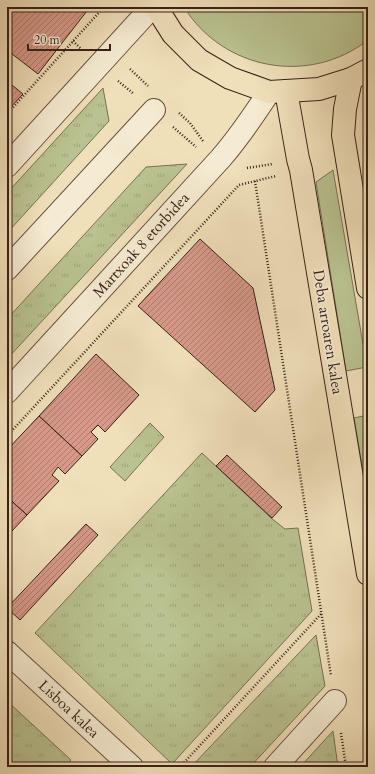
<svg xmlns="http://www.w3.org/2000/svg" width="375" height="774" font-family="Cardo,serif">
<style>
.grass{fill:url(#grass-tufts);stroke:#787154}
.garden{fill:#b9c290;stroke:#787154}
.building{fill:url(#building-hatch);stroke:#382017}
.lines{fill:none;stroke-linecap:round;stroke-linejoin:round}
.minor-casing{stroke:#665040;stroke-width:24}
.major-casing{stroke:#382017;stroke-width:24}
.path{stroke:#382017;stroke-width:2.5;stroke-dasharray:1 2;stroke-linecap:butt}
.minor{stroke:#f5ebd2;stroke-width:22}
.major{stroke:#f0e0ba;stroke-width:22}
.labels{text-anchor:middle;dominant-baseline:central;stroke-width:3.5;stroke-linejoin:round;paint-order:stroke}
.street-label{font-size:15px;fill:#382017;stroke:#f5ebd2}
</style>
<defs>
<pattern id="grass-tufts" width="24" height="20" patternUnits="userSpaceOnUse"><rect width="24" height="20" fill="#b9c290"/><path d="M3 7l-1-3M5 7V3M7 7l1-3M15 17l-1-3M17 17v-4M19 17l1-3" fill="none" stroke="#a0a67b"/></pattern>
<pattern id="building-hatch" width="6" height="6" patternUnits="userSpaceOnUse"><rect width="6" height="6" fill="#d79989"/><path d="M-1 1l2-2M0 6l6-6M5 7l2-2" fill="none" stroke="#af7c6f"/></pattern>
</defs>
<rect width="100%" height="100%" fill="#f0e0ba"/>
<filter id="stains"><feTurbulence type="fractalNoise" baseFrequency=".005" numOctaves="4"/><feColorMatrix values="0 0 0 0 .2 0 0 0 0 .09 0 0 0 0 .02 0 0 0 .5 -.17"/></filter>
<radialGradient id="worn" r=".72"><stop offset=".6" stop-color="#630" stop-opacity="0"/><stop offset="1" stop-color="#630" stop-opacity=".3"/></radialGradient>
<g class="grass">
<path d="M 103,88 L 109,121 L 7,233 L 7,193 Z"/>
<path d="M 187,164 L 7,359 L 7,319 L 146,167 Z"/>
<path d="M 150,423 L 164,437 L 125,481 L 110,467 Z"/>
<path d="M 202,453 L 271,518 L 285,529 L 298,528 L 312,611 L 172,764 L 35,633 Z"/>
<path d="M 316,635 L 325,686 L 250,767 L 191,767 Z"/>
<path d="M 7,701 L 71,760 L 64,767 L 7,767 Z"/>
<path d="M 333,731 L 338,767 L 300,767 Z"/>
</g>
<g class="garden">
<path d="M 184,7 L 368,7 L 368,40 C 309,86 223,70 184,7 Z"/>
<path d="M 333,170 L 367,367 L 346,371 L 316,182 Z"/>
<path d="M 368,415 L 368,502 L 354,418 Z"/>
</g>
<g class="building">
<path d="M 7,7 L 90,7 L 38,74 L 7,50 Z"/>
<path d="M 7,81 L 23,94 L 7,111 Z"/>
<path d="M 200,239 L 253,288 L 275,390 L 255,412 L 138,306 Z"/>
<path d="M 96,354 L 139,395 L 105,432 L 98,425 L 91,432 L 98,439 L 82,456 L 39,416 Z"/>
<path d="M 39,416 L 82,456 L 65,474 L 58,467 L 52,475 L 59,481 L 27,515 L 7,497 L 7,450 Z"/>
<path d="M 227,455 L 282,507 L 272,518 L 216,466 Z"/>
<path d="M 7,497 L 27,515 L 11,532 L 7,529 Z"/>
<path d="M 86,524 L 98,535 L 20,620 L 7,608 Z"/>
</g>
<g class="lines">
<g class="minor-casing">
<g id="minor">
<path d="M 7,166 L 152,7"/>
<path d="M 7,269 L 154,110"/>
<path d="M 7,392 L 221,158 C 239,137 254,115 269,92"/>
<path d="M 7,652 L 132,767"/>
<path d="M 275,767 L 335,701"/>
</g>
</g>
<g class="major-casing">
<g id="major">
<path d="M 156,7 L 173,34 L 199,60 L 230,78 L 269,92 L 319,89 L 351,79 L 368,70"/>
<path d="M 351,79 L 345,109 L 343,135 L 368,288"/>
<path d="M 286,91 L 298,159 L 301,170 L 368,574"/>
</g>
</g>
<g class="path">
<path d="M 73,41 L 81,49"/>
<path d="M 130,69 L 148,86"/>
<path d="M 118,81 L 134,94"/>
<path d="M 179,113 L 190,123 L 203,141"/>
<path d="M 7,114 L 104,7"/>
<path d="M 173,127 L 196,147"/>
<path d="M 247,168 L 273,164"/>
<path d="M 255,181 L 331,676"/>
<path d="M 7,436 L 239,185 L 276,176"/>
<path d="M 341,733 L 346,767"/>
<path d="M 180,767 L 321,614"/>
</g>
<use href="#minor" class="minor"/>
<use href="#major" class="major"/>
</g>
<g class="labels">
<g class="street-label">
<text transform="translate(141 245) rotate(-48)">Martxoak 8 etorbidea</text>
<text transform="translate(328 332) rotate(81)">Deba arroaren kalea</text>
<text transform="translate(69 709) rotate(43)">Lisboa kalea</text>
</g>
</g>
<rect width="375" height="774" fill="none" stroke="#f0e0ba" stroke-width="24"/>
<rect x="8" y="8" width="359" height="758" fill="none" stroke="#382017" stroke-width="2"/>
<rect x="12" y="12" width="351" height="750" fill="none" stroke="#382017"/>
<path d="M28 44v6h82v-6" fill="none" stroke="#382017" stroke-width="2"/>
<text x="34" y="44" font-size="12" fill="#382017" stroke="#f5ebd2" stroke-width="3" paint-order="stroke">20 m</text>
<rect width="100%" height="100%" filter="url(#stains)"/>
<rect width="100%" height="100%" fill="url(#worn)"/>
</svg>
